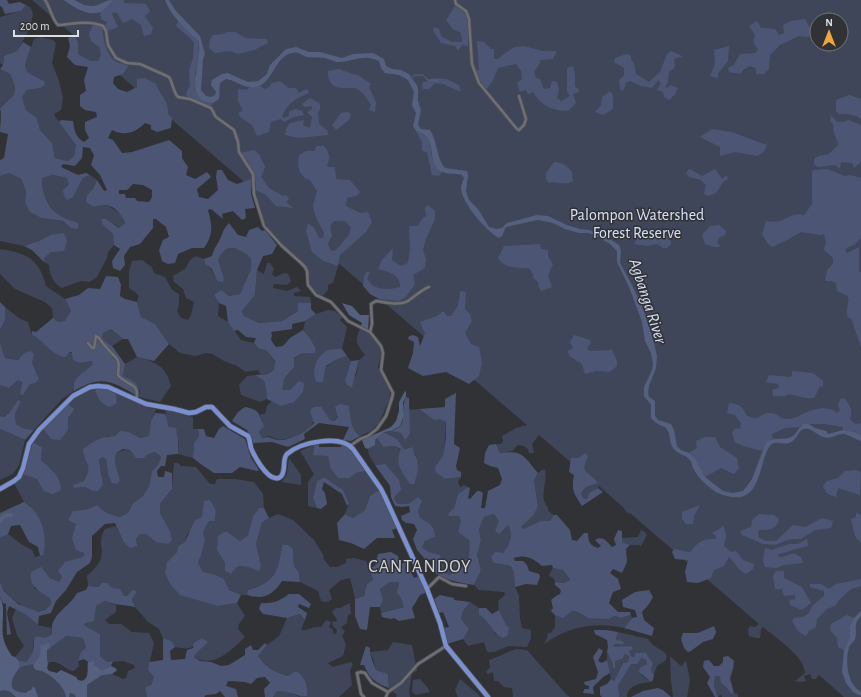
<svg xmlns="http://www.w3.org/2000/svg" width="861" height="697" font-family="'Alegreya Sans',sans-serif">
<style>
.green{fill:#3f465a;fill-rule:evenodd}
.forest{fill:#4c5674;fill-rule:evenodd}
.water{fill:#555f7e}
.lines{fill:none;stroke-linecap:round;stroke-linejoin:round}
.stream{stroke:#555f7e;stroke-width:1}
.river{stroke:#555f7e;stroke-width:4}
.minor-casing{stroke:#4f5055;stroke-width:4}
.trunk-casing{stroke:#4f5055;stroke-width:6}
.minor{stroke:#6d6f74;stroke-width:2.5}
.trunk{stroke:#7a90d1;stroke-width:4.5}
.labels{text-anchor:middle;dominant-baseline:central;stroke-width:3;stroke-linejoin:round;paint-order:stroke}
.park-label{font-size:16px;fill:#d8e1f7;stroke:#303236}
.water-label{font-size:17px;font-style:italic;fill:#d8e1f7;stroke:#303236}
.quarter-label{font-size:18px;letter-spacing:1px;fill:#d2d4da;stroke:#303236}
</style>
<rect width="100%" height="100%" fill="#303236"/>
<g class="green">
<path d="M 32,0 L 861,0 L 861,697 L 844,697 L 819,675 L 816,679 L 812,679 L 810,674 L 804,676 L 806,681 L 800,682 L 795,681 L 805,673 C 805,657 775,637 763,627 L 761,629 L 760,638 L 756,638 L 749,636 L 748,630 L 750,626 L 755,627 L 759,624 L 630,513 L 629,514 L 625,510 L 624,508 L 599,486 L 598,488 L 589,493 L 587,499 L 583,498 L 581,493 L 586,487 L 595,483 L 539,435 L 532,444 L 534,453 L 529,453 L 528,449 L 524,446 L 518,445 L 512,451 L 500,453 L 496,444 L 501,444 L 503,441 L 502,436 L 516,428 L 527,425 L 308,237 L 310,242 L 323,261 L 338,266 L 333,283 L 328,285 L 328,290 L 323,296 C 303,288 314,277 304,264 C 299,257 289,252 283,246 C 268,233 257,212 256,192 L 100,58 L 98,61 L 91,61 L 78,54 L 78,42 L 77,38 ZM 817,20 L 841,20 L 841,44 L 817,44 Z"/>
<path d="M 26,5 L 31,8 L 33,14 L 30,28 L 17,51 L 4,56 L 3,65 L 0,63 L 0,17 L 21,11 Z"/>
<path d="M 41,37 L 53,40 L 56,43 L 52,63 L 59,81 L 63,98 L 61,110 L 54,114 L 56,118 L 66,130 L 76,145 L 74,156 L 68,161 L 55,158 L 52,143 L 40,130 L 37,118 L 26,110 L 22,97 L 27,90 L 41,88 L 44,81 L 27,72 L 25,65 L 34,39 Z"/>
<path d="M 0,69 L 10,74 L 15,86 L 14,95 L 0,108 Z"/>
<path d="M 9,173 L 21,179 L 26,191 L 25,202 L 42,218 L 63,221 L 71,228 L 78,223 C 70,220 60,217 54,211 C 47,204 41,187 42,178 L 53,175 L 67,178 L 73,196 L 83,178 L 90,175 L 97,180 L 93,189 L 87,195 L 100,204 L 106,204 L 121,214 L 125,224 L 120,228 L 106,219 L 103,225 L 113,234 L 114,245 L 108,252 L 107,258 L 97,277 L 90,282 L 81,281 L 62,288 C 53,283 50,276 49,265 L 44,262 L 43,258 L 51,252 L 50,235 L 39,241 L 24,246 L 0,241 L 0,176 Z"/>
<path d="M 229,248 L 240,249 L 251,258 L 251,269 L 240,294 L 229,296 L 214,295 L 219,303 L 218,316 L 228,322 L 241,340 L 254,343 L 258,348 L 267,351 L 275,362 L 274,370 L 268,374 L 260,374 L 258,370 L 246,372 L 237,366 L 224,361 L 213,354 L 206,353 L 196,356 L 180,353 L 169,344 L 155,324 L 141,317 L 137,302 L 139,296 L 135,292 L 129,288 L 129,272 L 132,261 L 142,260 L 152,267 L 154,273 L 165,277 L 172,290 L 179,294 L 179,305 L 177,311 L 181,318 L 188,320 L 191,315 L 194,302 L 186,298 L 183,289 L 174,282 L 173,276 L 185,269 L 190,260 L 196,256 L 204,259 L 205,264 L 211,269 L 217,281 L 224,278 L 218,260 L 220,253 Z"/>
<path d="M 0,249 C 26,253 39,258 46,286 L 65,299 L 71,311 L 66,321 L 58,322 L 53,318 L 52,308 L 45,302 L 15,289 L 0,274 Z"/>
<path d="M 267,263 L 270,263 L 274,269 L 272,274 L 275,277 L 284,273 L 288,274 L 291,281 L 287,285 L 274,284 L 273,288 L 287,291 L 297,287 L 301,291 L 294,293 L 294,296 L 310,297 L 311,303 L 298,303 L 298,311 L 282,321 L 259,323 L 244,316 L 242,311 L 255,295 L 257,270 L 264,274 Z"/>
<path d="M 5,307 L 19,318 L 28,322 L 32,335 L 39,338 L 59,356 L 73,352 L 80,363 L 92,361 L 94,364 C 85,373 71,376 74,391 L 62,399 L 34,430 L 22,428 L 16,424 L 15,414 L 21,401 L 18,400 L 9,413 L 3,417 L 0,416 L 0,385 L 9,388 L 18,380 L 22,382 L 20,394 L 30,384 L 39,379 L 32,362 L 24,353 L 18,360 L 5,358 L 0,344 L 0,330 L 5,320 Z"/>
<path d="M 328,310 L 335,311 L 342,317 L 340,320 L 347,327 L 342,349 L 327,351 L 323,382 L 326,367 L 338,359 L 347,356 L 351,361 L 345,380 L 356,376 L 359,360 L 365,355 C 357,344 354,342 360,329 L 368,333 L 379,346 L 381,354 L 378,367 L 390,392 L 390,398 L 379,423 L 371,431 L 360,436 C 350,429 351,417 349,406 L 333,421 L 330,420 L 321,408 L 310,428 L 292,438 L 278,440 L 269,436 L 262,438 L 259,432 L 264,426 L 260,414 L 265,414 L 267,406 L 272,401 L 281,406 L 290,390 L 281,390 L 284,379 L 294,367 L 294,359 L 299,354 L 315,353 L 316,349 L 310,338 L 303,330 L 305,321 L 316,314 Z"/>
<path d="M 111,329 L 123,339 L 112,346 L 101,339 L 103,333 Z"/>
<path d="M 137,357 C 156,362 166,366 171,386 L 160,402 L 139,397 L 140,390 L 123,376 L 125,364 Z"/>
<path d="M 255,375 L 264,381 L 267,394 L 267,399 L 260,402 L 241,395 L 239,385 L 247,376 Z"/>
<path d="M 95,387 C 101,389 108,389 114,391 C 129,396 140,408 156,409 L 151,421 L 149,436 L 140,438 L 129,432 L 115,436 L 107,436 L 84,456 C 91,466 90,472 84,481 L 74,485 L 74,488 L 85,487 L 93,491 L 103,485 L 99,460 L 102,457 L 106,459 L 108,474 L 120,480 L 115,463 L 116,453 C 130,446 132,453 145,454 C 148,455 152,453 155,452 L 161,457 L 160,464 L 152,471 L 149,486 L 143,496 L 133,503 L 128,513 L 121,517 L 107,513 L 97,505 L 85,510 L 76,524 L 84,553 L 83,557 L 62,577 L 59,582 L 50,578 L 41,568 L 34,588 L 50,598 L 51,604 C 47,608 44,612 38,612 C 26,611 3,594 0,582 C 0,572 0,549 0,538 L 8,534 L 21,544 L 32,550 L 35,557 L 43,555 L 31,506 L 24,502 L 14,483 L 22,474 L 37,479 L 54,472 L 41,460 L 42,447 L 33,442 L 43,429 L 51,439 L 68,430 L 68,418 L 75,409 L 67,404 C 76,396 84,391 95,387 Z"/>
<path d="M 419,409 L 434,420 L 439,418 L 446,422 C 446,441 441,460 444,479 L 461,477 L 458,482 L 460,487 L 464,485 L 468,487 L 458,494 L 454,508 L 449,516 L 459,515 C 463,531 475,544 468,560 C 463,570 459,571 449,575 L 439,569 C 435,560 429,553 422,547 L 425,541 L 435,537 C 435,525 429,523 420,518 L 418,511 L 418,497 L 408,504 L 398,504 L 394,499 L 395,496 L 385,464 L 375,465 L 369,455 L 368,449 L 375,445 L 374,440 L 377,438 L 383,447 L 394,446 L 417,458 L 413,451 L 413,447 L 404,449 L 397,439 L 384,432 L 391,431 L 401,433 L 404,439 L 410,433 L 408,410 Z"/>
<path d="M 166,410 L 193,417 L 193,429 L 198,429 L 199,436 L 194,443 L 193,458 L 178,454 C 178,450 179,444 178,440 C 174,431 163,422 166,410 Z"/>
<path d="M 0,429 L 25,440 L 19,465 L 13,474 L 0,480 Z"/>
<path d="M 314,445 L 313,454 L 328,456 L 330,467 L 350,478 L 356,473 L 366,471 L 379,490 L 370,496 L 365,510 L 353,518 L 345,514 L 349,503 L 343,490 L 324,477 L 317,481 L 313,498 L 317,508 L 308,506 L 308,482 L 314,474 L 300,451 Z"/>
<path d="M 289,458 L 301,475 L 301,485 L 282,482 L 287,474 Z"/>
<path d="M 174,463 L 178,463 L 181,466 L 196,467 L 210,484 L 215,484 L 217,479 L 235,479 L 254,482 L 263,494 L 264,508 L 259,508 L 253,516 L 248,535 L 240,541 L 226,531 L 217,550 L 225,563 L 235,569 L 243,565 L 261,565 L 256,544 L 262,521 L 278,514 L 293,520 L 314,540 L 324,556 L 323,558 L 330,567 L 337,567 L 346,563 L 346,559 L 354,558 L 366,561 L 373,580 L 367,584 L 364,596 L 355,599 L 350,578 L 341,580 L 329,590 L 332,599 L 328,602 L 321,601 L 318,591 L 300,582 L 299,573 L 294,566 L 293,549 L 282,545 C 281,551 282,559 280,565 C 274,580 263,586 248,590 L 247,595 L 241,595 L 229,590 L 213,574 L 203,572 L 198,562 L 201,556 L 205,541 L 203,532 L 209,521 L 215,521 L 216,510 L 210,500 L 202,517 L 187,535 L 185,542 L 178,546 L 177,552 L 167,562 L 218,606 L 237,603 L 245,616 L 239,624 L 238,629 L 245,637 C 231,650 214,669 194,657 C 197,649 202,648 207,642 L 202,638 C 192,649 190,650 175,647 L 172,641 L 163,638 L 159,629 L 147,621 L 135,607 L 132,599 L 137,592 L 133,589 L 127,596 L 124,596 L 102,583 L 98,587 L 88,586 L 87,576 C 92,571 99,565 101,558 C 104,546 97,543 105,529 L 116,526 L 123,541 L 136,539 L 140,534 L 146,534 L 156,542 L 170,531 L 160,513 L 160,504 L 172,489 Z"/>
<path d="M 542,470 L 545,470 C 548,483 538,496 548,508 L 548,511 L 554,515 L 550,521 L 541,521 L 524,530 L 521,527 L 534,515 L 538,506 L 534,480 L 538,473 Z"/>
<path d="M 494,514 L 499,521 L 508,525 C 517,541 504,552 494,563 L 511,566 L 514,574 L 515,587 L 519,596 L 520,618 L 522,628 L 531,630 L 531,638 L 527,647 L 509,646 L 494,652 L 487,652 L 484,642 L 468,646 L 463,639 L 469,629 L 461,619 L 463,611 L 470,602 L 479,608 L 479,615 L 487,619 L 496,635 L 506,625 L 499,610 L 498,601 L 505,595 L 504,592 L 479,590 L 474,585 L 481,570 L 477,555 L 481,541 L 479,529 L 484,517 Z"/>
<path d="M 641,530 L 645,532 L 647,535 L 641,546 L 639,545 L 630,545 L 622,542 L 622,538 L 638,537 Z"/>
<path d="M 553,568 L 563,570 L 570,581 L 564,583 L 555,582 L 554,579 L 549,575 Z"/>
<path d="M 390,582 L 399,582 L 404,607 L 381,613 L 380,607 L 383,600 L 380,589 Z"/>
<path d="M 0,598 C 6,608 1,624 3,636 C 4,644 8,650 12,656 L 15,657 L 24,646 L 17,635 L 12,618 L 16,609 L 25,614 L 38,625 L 51,628 L 52,634 L 45,638 L 33,641 C 35,653 28,661 19,668 L 27,666 L 41,650 L 51,646 L 66,636 L 83,638 L 86,648 L 78,661 L 79,666 L 74,671 C 62,669 63,661 49,662 L 47,668 L 49,671 L 57,673 L 61,670 C 66,672 71,675 76,677 L 78,680 C 90,684 87,670 88,662 L 108,668 L 111,666 L 115,668 L 117,670 L 112,674 L 123,679 L 126,678 L 128,671 L 135,668 L 134,665 L 123,661 L 107,662 L 100,656 L 100,634 L 84,626 L 84,624 L 94,621 L 95,606 L 105,601 L 116,605 L 116,612 L 105,620 L 109,624 L 121,624 L 132,632 L 149,633 L 154,643 L 148,670 L 154,677 L 151,685 L 145,687 L 147,697 L 0,697 Z"/>
<path d="M 350,603 L 351,614 L 348,615 L 347,623 L 341,627 L 345,632 L 342,636 L 346,644 L 343,656 L 328,663 L 332,667 L 351,662 L 353,664 L 350,670 L 352,685 L 339,697 L 273,697 L 277,691 L 287,691 L 300,697 L 288,676 C 274,672 267,667 258,656 L 267,645 L 279,636 L 287,618 L 300,614 L 305,620 L 301,630 C 309,631 313,626 321,627 L 326,620 L 331,622 L 329,627 L 333,630 L 333,633 L 336,634 L 337,630 L 332,625 L 333,621 L 336,622 L 337,620 L 332,612 L 336,608 L 340,608 Z"/>
<path d="M 572,611 L 578,612 L 588,618 L 614,616 L 621,618 L 631,615 L 632,618 L 624,628 C 596,621 567,627 544,644 L 547,638 L 548,633 L 551,633 L 555,627 L 555,615 L 563,617 Z"/>
<path d="M 618,632 L 648,639 L 653,645 L 664,652 L 667,656 L 666,660 L 657,666 L 654,674 L 652,674 L 646,653 L 634,657 L 631,656 L 629,651 L 631,647 L 613,648 L 614,644 L 624,644 L 616,641 Z"/>
<path d="M 393,642 L 412,645 L 417,671 L 412,673 L 409,692 L 410,697 L 396,697 L 397,695 L 389,688 L 388,674 L 376,670 L 373,658 L 369,652 L 388,650 Z"/>
<path d="M 517,649 L 527,650 L 566,694 L 570,697 L 513,697 L 512,688 L 504,687 L 498,681 L 494,681 L 493,672 L 488,674 L 486,672 L 490,667 L 489,660 C 499,657 508,651 517,649 Z"/>
<path d="M 607,652 L 613,664 L 613,668 L 615,661 L 624,654 L 629,656 L 628,662 L 623,663 L 614,681 L 611,679 L 607,660 Z"/>
<path d="M 670,656 L 681,666 L 686,661 L 690,680 L 687,697 L 673,697 L 671,680 Z"/>
<path d="M 641,658 L 646,660 L 647,664 L 641,675 L 651,682 C 641,683 627,685 627,697 L 618,697 L 618,686 L 631,664 Z"/>
<path d="M 715,676 L 721,676 L 721,683 L 727,688 L 731,694 L 734,693 L 738,694 L 738,697 L 722,697 L 721,694 L 718,697 L 714,685 Z"/>
<path d="M 420,679 L 428,688 L 430,692 L 416,695 L 412,692 L 413,680 Z"/>
<path d="M 460,679 L 479,695 L 480,697 L 458,697 L 455,690 Z"/>
</g>
<g class="forest">
<path d="M 0,0 L 7,0 L 9,4 L 20,2 L 26,5 L 21,11 L 5,14 L 2,7 L 0,6 Z"/>
<path d="M 113,0 L 124,0 L 124,3 L 146,4 L 150,11 L 145,16 L 153,28 L 151,34 L 144,36 L 141,25 L 132,19 L 123,23 L 117,13 L 113,12 L 112,14 L 118,27 L 107,31 L 105,26 L 107,22 L 101,19 L 100,12 Z"/>
<path d="M 455,6 L 465,12 L 468,20 L 468,46 L 462,45 L 458,51 L 455,46 L 441,43 L 433,30 L 434,27 L 439,29 L 441,36 L 452,42 L 462,42 L 461,33 L 453,29 L 446,20 Z"/>
<path d="M 805,19 L 811,30 L 809,37 L 799,36 L 780,45 L 770,55 L 769,69 L 764,74 L 756,74 L 756,68 L 750,66 L 743,70 L 740,74 L 729,72 L 728,68 L 734,65 L 740,54 L 756,53 L 758,49 L 753,42 L 755,35 L 749,26 L 757,21 L 761,28 L 775,29 L 779,35 L 784,33 L 783,25 L 791,21 Z"/>
<path d="M 178,21 L 198,41 L 199,54 L 195,75 L 204,101 L 213,103 L 211,106 L 186,96 L 187,91 L 190,86 L 189,70 L 193,58 L 194,43 L 191,39 L 176,26 Z"/>
<path d="M 93,25 L 99,25 L 102,27 C 103,38 106,54 115,61 C 118,63 124,64 128,66 L 123,74 L 114,77 L 113,83 L 118,89 L 127,92 L 137,87 L 137,79 L 145,78 L 156,84 C 160,96 169,101 168,114 L 172,118 L 171,128 L 157,132 L 151,129 L 151,125 L 145,123 C 136,132 125,137 112,130 L 108,138 L 113,140 L 122,153 L 132,152 L 169,140 L 182,151 L 182,158 L 188,167 L 186,175 L 195,179 L 207,172 L 211,177 L 197,189 L 199,197 L 208,199 L 218,190 L 216,177 L 217,170 L 222,170 L 228,180 L 237,184 L 251,179 L 251,194 L 255,208 L 245,209 L 246,218 L 242,220 L 233,211 L 222,214 L 223,219 L 211,209 L 208,210 C 212,226 214,233 204,248 L 192,248 L 178,254 L 175,263 L 168,264 L 162,261 L 159,250 L 163,240 L 169,237 L 166,227 L 156,219 L 153,219 L 153,228 L 140,244 L 130,247 L 124,256 L 125,265 L 120,271 L 113,268 L 112,261 L 120,249 L 114,245 L 113,234 L 103,225 L 101,219 L 106,219 L 119,228 L 125,223 C 120,210 109,200 94,207 L 86,202 L 87,195 L 93,189 L 97,180 L 104,191 L 107,190 L 100,175 L 91,165 L 94,155 L 90,148 L 83,147 L 82,158 L 75,166 L 63,164 L 61,167 L 78,175 L 86,173 L 90,175 L 83,178 L 73,197 L 67,200 L 64,196 L 63,190 L 69,185 L 67,178 L 53,175 L 42,178 C 41,188 47,205 54,211 C 60,217 70,220 78,223 L 78,229 L 71,228 L 63,221 L 42,218 L 30,212 L 25,202 L 26,191 L 21,179 L 9,173 L 0,176 L 0,160 L 4,158 L 8,134 L 0,132 L 1,114 L 0,108 L 14,95 L 15,86 L 10,74 L 0,69 L 3,65 L 4,56 L 17,51 L 23,42 L 31,47 L 25,65 L 27,72 L 44,81 L 45,85 L 41,88 L 27,90 L 22,97 L 26,110 L 37,118 L 40,130 L 52,143 L 55,158 L 68,161 L 74,156 L 76,145 L 59,122 L 61,120 L 73,121 C 74,130 76,138 84,142 L 89,138 L 85,130 L 85,122 L 97,117 L 96,112 L 85,110 L 80,106 L 80,95 L 86,91 L 84,80 L 88,67 L 75,65 L 67,57 L 70,46 L 68,38 L 75,35 L 78,42 L 78,54 L 91,61 L 98,61 L 101,55 L 100,48 L 91,41 L 89,34 ZM 133,184 L 143,185 L 152,190 L 152,197 L 149,202 L 137,201 L 135,198 L 126,198 L 125,194 L 119,194 L 119,190 L 127,190 Z"/>
<path d="M 227,32 L 235,32 L 246,38 L 267,39 L 268,43 L 254,50 L 238,54 L 230,51 L 215,53 L 209,48 L 210,39 L 213,35 L 223,34 Z"/>
<path d="M 477,41 L 484,42 L 491,49 L 494,49 L 494,59 L 498,59 L 508,51 L 515,47 L 524,46 L 542,51 L 556,51 L 556,53 L 553,59 L 540,60 L 540,63 L 534,72 L 536,78 L 540,79 L 544,89 L 550,88 L 552,81 L 557,82 L 559,90 L 557,98 L 561,101 L 570,96 L 567,92 L 567,68 L 573,66 L 575,75 L 575,87 L 578,88 L 579,92 L 573,94 L 576,103 L 568,111 C 565,110 562,111 558,110 C 548,109 538,101 533,92 L 528,94 L 526,90 L 520,92 L 517,83 L 522,79 L 521,71 L 516,64 L 498,68 L 493,80 L 486,90 L 475,72 L 479,70 Z"/>
<path d="M 729,46 L 728,61 L 718,73 L 718,78 L 710,76 L 715,64 L 714,50 Z"/>
<path d="M 671,51 L 682,56 L 682,58 L 680,57 L 674,59 L 675,65 L 674,68 L 669,72 L 668,82 L 665,87 L 667,88 L 671,85 L 678,88 L 675,94 L 669,100 L 664,97 L 663,92 L 657,90 L 661,83 L 658,80 L 652,88 L 641,86 L 630,81 L 626,83 L 623,91 L 620,89 L 619,80 L 624,76 L 624,68 L 614,62 L 615,58 L 627,54 L 631,56 L 631,60 L 634,63 L 636,74 L 649,82 L 660,72 L 667,54 Z"/>
<path d="M 339,69 L 352,74 L 358,75 L 371,84 L 369,87 L 376,102 L 375,112 L 369,110 L 371,105 C 368,100 363,92 357,89 C 351,86 347,89 341,88 C 332,88 327,79 328,71 Z"/>
<path d="M 433,78 L 446,79 L 459,85 L 461,92 L 443,84 L 435,83 L 429,89 L 423,89 L 422,83 Z"/>
<path d="M 280,81 L 288,88 L 296,88 L 299,93 L 307,89 L 309,93 C 295,99 289,102 282,116 L 284,118 L 289,116 L 289,112 L 295,109 L 302,111 L 304,115 L 294,117 L 284,122 L 281,119 L 271,122 L 269,132 L 257,136 L 252,125 L 241,118 L 238,113 L 243,111 L 238,101 L 238,89 L 247,90 L 249,87 L 261,86 L 264,89 L 269,87 L 272,83 Z"/>
<path d="M 610,91 L 613,95 L 613,109 L 603,115 L 595,112 L 601,105 L 602,97 Z"/>
<path d="M 849,95 L 861,99 L 861,119 C 854,114 847,114 839,114 L 836,111 L 836,100 Z"/>
<path d="M 310,98 L 320,104 L 320,109 L 318,113 L 319,124 L 327,130 L 328,135 L 298,138 L 285,135 L 286,129 L 290,123 L 304,120 L 303,125 L 310,128 L 312,117 L 308,113 L 308,111 L 312,109 L 312,106 L 304,107 L 302,104 Z"/>
<path d="M 348,112 L 351,114 L 349,120 L 336,130 L 332,125 L 341,113 Z"/>
<path d="M 831,115 L 837,122 L 843,122 L 848,120 L 861,125 L 861,160 L 860,163 L 854,168 L 852,163 L 841,162 L 840,168 L 834,165 L 818,167 L 814,164 L 814,159 L 819,156 L 829,154 L 838,145 L 837,140 L 834,134 L 833,124 L 830,121 Z"/>
<path d="M 712,129 L 732,132 L 767,145 L 764,152 L 757,156 L 735,152 L 720,156 L 720,147 L 700,137 Z"/>
<path d="M 416,131 C 437,137 427,151 435,165 C 436,168 440,170 442,172 L 439,176 L 432,175 L 427,152 L 422,151 L 422,142 Z"/>
<path d="M 317,146 L 324,146 C 330,153 330,157 327,166 L 328,167 L 335,167 L 336,179 L 350,180 L 360,192 L 356,196 L 347,198 L 346,206 L 360,213 L 368,212 L 372,222 L 366,232 L 340,255 L 338,266 L 323,261 L 312,252 L 306,231 L 308,223 L 314,228 L 319,238 L 323,238 L 324,233 L 315,215 L 313,205 L 317,191 L 310,180 C 298,177 297,165 299,155 L 306,151 L 314,151 ZM 334,221 L 345,221 L 351,227 L 349,235 L 335,251 L 330,250 L 328,244 L 332,235 L 330,226 Z"/>
<path d="M 254,150 L 259,154 L 265,167 L 261,177 L 269,188 L 283,196 L 286,195 L 289,199 L 286,202 L 293,208 L 276,206 L 266,195 L 256,190 C 255,172 252,167 241,153 Z"/>
<path d="M 554,162 C 562,162 567,166 572,172 L 573,181 C 565,187 557,180 549,183 L 546,179 L 546,173 Z"/>
<path d="M 690,169 L 702,176 L 715,169 L 722,179 L 727,175 L 728,179 L 723,182 L 716,193 L 708,196 L 704,194 L 706,185 L 701,180 L 689,177 L 686,173 L 688,170 Z"/>
<path d="M 827,169 L 845,176 L 850,175 L 861,178 L 861,238 L 854,245 L 845,249 L 847,253 L 859,247 L 859,272 L 861,272 L 861,347 L 851,318 L 848,318 C 845,307 850,304 848,296 L 837,291 L 836,283 L 832,281 L 825,281 L 827,270 L 833,264 L 833,258 L 824,250 L 826,243 L 824,234 L 820,235 L 801,232 L 789,239 L 772,247 L 767,243 L 762,234 L 766,221 C 771,222 776,222 780,221 C 789,218 794,212 804,215 L 812,204 L 812,171 L 814,170 Z"/>
<path d="M 428,205 L 435,211 L 435,219 L 426,239 L 423,250 L 426,259 L 425,268 L 413,275 L 415,284 L 406,297 L 399,301 L 379,299 L 370,294 L 363,286 L 364,276 L 367,272 L 370,272 L 367,279 C 374,291 388,290 400,287 C 401,274 388,272 378,269 L 382,260 L 393,248 L 392,260 L 401,266 L 408,263 L 410,249 L 409,226 L 418,226 L 422,219 L 426,216 L 425,208 Z"/>
<path d="M 229,223 L 238,235 L 246,237 L 249,230 L 258,227 L 262,231 L 265,230 L 277,245 L 272,254 L 263,256 L 257,270 L 255,295 L 242,311 L 244,316 L 259,323 L 282,321 L 298,311 L 298,303 L 311,303 L 311,309 L 316,314 L 305,321 L 292,324 L 292,329 L 271,332 L 272,335 L 271,340 L 276,347 L 283,346 L 290,338 L 303,330 L 310,338 L 316,349 L 315,353 L 300,354 L 294,358 L 294,367 L 284,379 L 282,390 L 290,390 L 299,381 L 304,383 L 303,392 L 294,402 L 281,406 L 267,399 L 267,394 L 264,381 L 255,375 L 268,374 L 274,370 L 275,361 L 267,351 L 258,348 L 254,343 L 256,338 L 246,337 L 238,330 L 234,331 L 228,322 L 226,306 L 219,303 L 214,295 L 221,290 L 229,296 L 240,294 L 251,269 L 251,258 C 239,248 226,241 218,260 L 224,278 L 223,282 L 217,281 L 212,269 L 205,264 L 204,259 L 212,256 C 214,248 216,247 219,241 C 223,234 222,230 229,223 Z"/>
<path d="M 719,225 L 726,231 L 725,235 L 719,238 L 717,243 L 721,247 L 714,247 L 705,244 L 702,235 L 710,226 Z"/>
<path d="M 645,230 L 654,233 L 661,231 L 664,236 L 670,236 L 671,244 L 667,248 L 663,248 L 658,244 L 647,246 L 634,244 L 639,234 Z"/>
<path d="M 64,233 L 67,241 L 64,251 L 51,252 L 44,258 L 44,262 L 32,250 L 24,246 L 39,241 L 50,235 Z"/>
<path d="M 540,244 L 541,249 L 548,250 L 548,256 L 553,264 L 548,276 L 552,287 L 542,291 L 539,288 L 538,282 L 532,277 L 534,276 L 529,268 C 517,268 505,269 498,258 L 504,246 Z"/>
<path d="M 106,276 L 118,277 L 121,285 L 120,296 L 125,299 L 137,302 L 141,317 L 155,324 L 169,344 L 154,361 L 137,357 L 128,339 L 123,339 L 111,329 L 103,333 L 102,339 L 112,346 L 125,364 L 123,376 C 134,381 140,384 139,397 C 112,381 102,374 74,391 C 71,376 85,373 93,364 L 92,361 L 80,363 L 73,360 L 72,352 L 70,352 L 65,357 C 52,356 44,340 32,335 L 32,331 L 36,332 L 53,318 L 58,322 L 65,321 L 71,311 L 65,299 L 79,295 L 88,288 L 100,289 Z"/>
<path d="M 460,291 L 466,292 L 465,309 L 470,314 L 472,321 L 465,333 L 471,344 L 479,347 L 482,363 L 479,376 L 469,384 L 446,372 L 423,376 L 408,368 L 413,353 L 414,342 L 408,339 L 409,336 L 413,335 L 418,337 L 420,346 L 425,333 L 420,322 L 437,316 L 443,311 L 447,316 L 451,316 L 458,306 Z"/>
<path d="M 0,302 L 5,307 L 5,320 L 0,330 L 0,343 L 5,358 L 18,360 L 24,353 L 30,351 L 34,354 L 32,362 L 39,379 L 35,383 L 30,384 L 23,395 L 20,394 L 22,382 L 18,380 L 9,388 L 0,385 Z"/>
<path d="M 574,335 L 590,340 L 591,343 L 587,348 L 589,351 L 612,350 L 617,361 L 617,366 L 610,372 L 596,371 L 585,374 L 582,364 L 569,356 L 568,351 L 573,348 L 570,342 Z"/>
<path d="M 342,349 L 347,356 L 338,359 L 326,366 L 323,382 L 316,382 C 312,371 315,358 326,351 C 330,349 338,349 342,349 Z"/>
<path d="M 359,360 L 352,387 L 348,386 L 345,380 L 351,361 Z"/>
<path d="M 792,371 L 813,373 L 823,381 L 823,387 L 820,386 L 814,398 L 805,398 L 790,394 L 785,396 L 773,396 L 772,390 L 779,388 L 778,384 L 766,382 L 769,375 L 790,377 L 792,376 Z"/>
<path d="M 95,387 L 106,388 L 115,391 L 117,403 L 110,407 C 101,404 96,397 95,387 Z"/>
<path d="M 456,393 L 454,444 L 460,448 L 456,466 L 457,470 L 461,472 L 461,477 L 444,479 L 443,477 L 436,473 L 435,467 L 443,456 L 446,437 L 446,422 L 439,419 L 434,420 L 419,409 L 445,407 L 445,399 Z"/>
<path d="M 406,397 L 409,398 L 410,434 L 406,439 L 404,439 L 401,433 L 391,431 C 393,430 398,428 400,426 C 407,418 401,406 406,397 Z"/>
<path d="M 844,398 C 850,404 853,411 850,419 L 855,424 L 861,423 L 861,435 L 854,432 L 843,430 L 843,427 L 824,424 L 803,424 L 799,427 L 785,428 L 772,434 L 772,437 L 774,439 L 766,442 L 762,451 C 752,448 743,447 735,442 L 732,433 L 735,428 L 740,429 L 741,423 L 735,415 L 727,413 L 729,403 C 739,404 743,406 746,415 C 761,423 757,414 769,413 C 776,412 780,419 787,419 C 795,419 800,415 807,412 C 812,410 824,407 829,409 C 832,409 835,411 837,413 L 840,411 L 838,405 L 840,399 Z"/>
<path d="M 18,400 L 21,401 L 15,414 L 16,424 L 22,428 L 34,430 L 25,440 L 0,429 L 0,416 L 4,417 L 9,413 Z"/>
<path d="M 67,404 L 75,409 L 68,418 L 68,430 L 60,440 L 51,439 L 43,429 Z"/>
<path d="M 340,404 L 349,406 C 351,417 350,429 360,436 L 351,441 L 343,440 L 349,427 L 319,423 L 304,434 L 305,439 L 288,447 L 272,442 L 253,443 L 247,430 L 232,421 L 238,412 L 245,407 C 259,410 259,413 264,426 L 259,432 L 262,438 C 270,436 270,438 277,440 C 288,442 308,431 314,423 L 310,411 L 314,407 L 321,407 L 330,420 L 334,421 L 338,417 L 335,407 Z"/>
<path d="M 155,413 L 165,414 L 169,427 L 176,428 L 178,441 L 178,454 L 167,455 L 165,466 L 161,466 L 157,471 L 158,477 L 164,477 L 165,471 L 172,473 L 172,489 L 160,504 L 160,513 L 170,531 L 172,540 L 168,544 L 156,542 L 146,534 L 140,534 L 136,539 L 137,546 L 130,548 L 123,541 L 115,523 L 105,524 L 92,536 L 92,557 L 90,563 L 77,572 L 66,590 L 56,601 L 51,613 L 39,616 L 38,625 L 25,614 L 9,606 L 7,613 L 11,634 L 7,635 L 6,604 L 3,603 L 0,597 L 0,582 L 4,591 L 18,604 L 38,612 L 45,610 L 51,604 L 50,598 C 40,592 28,586 31,572 L 41,567 L 50,578 L 59,582 L 62,577 L 58,571 L 65,562 L 83,557 L 84,553 L 76,550 L 72,538 L 76,524 L 68,520 L 73,511 L 85,510 L 97,505 L 107,513 L 120,517 L 128,513 L 133,503 L 143,496 L 149,486 L 152,471 L 159,464 L 161,457 L 155,452 L 146,455 L 144,458 L 136,458 L 130,450 L 123,449 L 116,453 L 115,463 L 120,480 L 117,484 L 112,483 L 108,474 L 106,459 L 102,457 L 99,460 L 103,485 L 98,491 L 93,491 L 85,487 L 74,488 L 73,485 L 84,481 C 94,464 84,465 83,449 C 94,441 102,436 115,436 L 120,431 L 129,432 L 140,438 L 149,436 L 151,421 Z"/>
<path d="M 223,426 L 245,439 L 251,458 L 259,470 L 257,471 L 240,467 L 232,473 L 214,473 L 202,465 L 193,458 L 194,443 L 199,436 L 198,429 L 204,429 L 206,436 L 214,438 L 219,429 Z"/>
<path d="M 384,432 L 397,439 L 404,449 L 413,447 C 413,452 414,453 416,457 C 420,466 417,475 414,484 L 410,484 C 403,473 394,463 401,449 L 394,446 L 383,447 L 377,438 Z"/>
<path d="M 705,437 L 715,437 L 720,447 L 737,458 L 739,468 L 734,474 L 721,468 L 705,477 L 696,460 L 689,453 L 697,448 L 696,441 Z"/>
<path d="M 33,442 L 42,447 L 41,460 C 52,470 60,475 61,490 L 53,494 L 44,491 L 37,479 L 22,474 Z"/>
<path d="M 319,444 L 319,447 L 341,447 L 342,444 C 353,448 359,461 366,471 L 356,473 L 350,478 L 338,478 L 330,467 L 328,456 L 313,455 L 314,445 Z"/>
<path d="M 496,444 L 500,453 C 524,450 524,457 538,473 L 534,480 L 538,506 L 534,515 L 521,527 L 524,529 L 541,521 L 550,521 L 554,515 L 557,515 L 570,530 L 572,540 L 577,541 L 584,533 L 588,533 C 588,541 590,546 598,548 L 601,546 L 595,540 C 603,535 607,542 612,547 L 616,545 L 614,539 L 618,530 L 622,531 L 622,542 L 630,545 L 626,549 L 627,562 L 622,573 L 613,569 L 610,573 L 618,579 L 621,589 L 613,592 L 609,603 L 618,612 L 630,612 L 631,615 L 621,618 L 614,616 L 608,619 L 588,618 L 578,612 L 572,611 L 563,618 L 555,615 L 551,611 L 553,608 L 551,600 L 556,596 L 560,594 L 561,590 L 555,585 L 555,582 L 564,583 L 570,580 L 563,570 L 553,568 L 552,565 L 542,566 C 533,558 525,554 514,558 L 515,561 L 523,561 L 527,565 L 529,571 L 539,574 L 540,577 L 537,585 L 526,584 L 515,587 L 514,574 L 511,566 L 494,563 L 491,557 L 495,552 L 503,553 C 510,544 514,536 508,525 L 499,534 L 495,531 L 499,521 L 494,514 L 484,517 L 479,529 L 481,541 L 477,555 L 481,570 L 474,585 C 457,582 446,581 431,570 L 431,565 L 435,563 L 434,560 L 425,559 L 417,550 L 413,539 L 417,530 L 414,524 L 406,523 L 402,520 L 401,516 L 410,512 L 409,506 L 402,507 L 395,506 L 391,497 L 390,486 L 375,465 L 385,464 L 399,480 L 401,490 L 395,496 L 394,499 L 398,504 L 408,504 L 418,497 L 422,501 L 418,511 L 420,518 C 429,523 435,525 435,537 L 425,541 L 422,547 L 428,552 L 440,555 L 441,558 L 437,564 L 438,569 L 449,575 C 468,568 471,559 469,540 L 458,532 L 461,522 L 459,516 L 449,516 L 448,514 L 454,508 L 458,494 L 468,487 L 470,488 L 468,498 L 470,499 L 477,491 L 480,491 L 483,493 L 481,508 L 485,508 L 488,491 L 500,485 L 502,479 L 498,468 L 490,466 L 484,463 L 485,453 L 489,445 Z"/>
<path d="M 586,453 L 588,457 C 578,474 591,472 598,483 L 586,487 L 581,493 L 583,498 L 587,499 L 589,493 L 598,488 L 603,492 L 582,506 C 574,493 571,491 574,475 L 569,472 L 571,458 L 578,458 Z"/>
<path d="M 855,470 L 861,472 L 860,495 L 838,488 L 836,497 C 829,495 826,494 823,486 L 827,481 L 838,478 L 845,471 Z"/>
<path d="M 324,477 L 343,490 L 349,503 L 347,506 L 342,494 L 324,482 L 322,489 L 325,493 L 327,504 L 321,509 L 317,508 L 313,498 L 317,481 Z"/>
<path d="M 379,490 L 397,528 L 392,530 L 395,538 L 377,538 L 364,549 L 351,543 L 339,540 L 337,523 L 345,514 L 353,518 L 365,510 L 370,496 Z"/>
<path d="M 210,500 L 216,510 L 215,521 L 209,521 L 203,532 L 205,541 L 201,556 L 198,562 L 203,572 L 213,574 L 224,579 L 229,590 L 241,595 L 237,603 L 218,606 L 180,595 L 171,585 L 165,573 L 167,562 L 177,552 L 178,546 L 185,542 L 195,520 L 202,517 L 204,501 Z"/>
<path d="M 24,502 C 42,512 48,537 43,555 L 40,556 L 38,547 L 29,542 L 20,525 L 11,526 L 8,534 L 0,538 L 0,513 Z"/>
<path d="M 700,505 L 694,516 L 693,524 L 686,524 L 682,519 L 682,512 Z"/>
<path d="M 259,508 L 264,508 L 269,518 L 262,522 L 256,544 L 261,565 L 259,571 C 247,567 239,561 231,574 L 225,571 L 225,563 L 217,550 L 218,536 L 226,531 L 240,541 L 248,535 L 253,516 Z"/>
<path d="M 856,513 L 861,515 L 861,543 L 855,536 L 851,519 L 856,517 Z"/>
<path d="M 759,514 L 774,515 L 779,519 C 777,530 768,530 759,530 L 758,537 L 766,541 L 776,541 L 793,525 L 805,527 L 822,518 L 833,521 L 831,528 L 815,530 L 801,539 L 790,539 L 775,545 L 763,544 L 742,535 L 740,531 L 751,527 L 752,520 Z"/>
<path d="M 724,526 L 726,536 L 724,546 L 731,552 L 736,551 L 743,560 L 754,564 L 753,569 L 746,574 C 735,568 737,564 729,557 L 724,566 L 714,570 L 711,578 L 698,583 L 687,582 L 685,572 L 688,560 L 675,559 L 672,552 L 674,549 C 680,549 684,552 690,552 C 700,541 701,539 716,539 L 716,536 L 712,533 Z"/>
<path d="M 807,539 L 808,546 C 797,548 788,552 778,554 L 779,557 C 791,557 791,549 802,558 L 803,563 L 784,565 L 776,568 L 765,567 L 763,561 L 765,548 L 772,550 L 789,544 L 798,544 Z"/>
<path d="M 282,545 L 288,545 L 293,549 L 294,566 L 299,573 L 300,582 L 282,581 C 273,595 264,600 247,595 L 248,590 C 275,583 279,571 282,545 Z"/>
<path d="M 391,552 L 398,556 L 401,564 L 406,562 L 414,578 L 419,576 L 427,592 L 420,595 L 412,608 L 415,618 L 399,621 L 394,618 L 391,619 L 382,617 L 381,613 L 404,607 L 401,598 L 397,593 L 399,582 L 390,582 L 380,589 L 383,600 L 380,607 L 370,607 L 367,630 L 360,629 L 355,616 L 355,599 L 364,596 L 367,584 L 373,580 L 369,568 L 375,566 L 378,554 Z"/>
<path d="M 776,571 L 784,571 L 784,578 L 802,587 L 811,603 L 802,610 L 790,605 L 789,600 L 795,599 L 795,595 L 784,596 L 782,589 L 775,589 L 773,576 Z"/>
<path d="M 861,579 L 861,586 L 851,589 L 841,598 L 835,606 L 827,609 L 817,619 L 816,627 L 809,631 L 806,636 L 798,631 L 792,621 L 794,618 L 803,617 L 809,613 L 812,606 L 824,596 L 824,591 L 810,587 L 810,584 L 821,584 L 829,589 L 836,584 Z"/>
<path d="M 102,583 L 107,583 L 112,588 L 120,589 L 124,596 L 127,596 L 133,589 L 137,592 L 132,599 L 135,607 C 125,605 115,605 105,601 L 96,606 L 94,621 L 84,624 L 85,626 L 100,634 L 100,656 L 107,662 L 113,661 L 111,666 L 102,670 L 94,664 L 94,660 L 88,662 L 84,659 L 78,661 L 81,652 L 86,648 L 83,638 L 66,636 L 51,647 L 49,643 L 48,643 L 41,650 L 39,657 L 36,663 L 19,668 L 19,661 L 26,662 C 30,657 33,653 34,646 C 34,642 33,641 36,636 L 45,638 L 52,634 C 49,614 69,608 77,593 L 86,590 L 88,586 L 98,587 Z"/>
<path d="M 649,590 L 653,597 L 649,604 L 642,612 L 644,620 L 654,628 L 652,636 L 624,628 L 632,618 L 637,617 L 635,610 L 623,607 L 622,600 L 635,592 Z"/>
<path d="M 289,594 L 299,594 L 311,604 L 309,608 L 299,604 L 298,607 L 307,613 L 305,620 L 300,614 L 287,618 L 263,614 L 259,609 L 261,603 C 272,604 280,601 289,594 Z"/>
<path d="M 440,595 L 454,598 L 454,600 L 470,602 L 463,611 L 461,619 L 469,629 L 463,639 L 447,644 L 443,628 L 449,627 L 443,612 L 439,613 L 434,599 Z"/>
<path d="M 479,608 L 486,608 L 492,614 L 499,610 L 506,625 L 509,628 L 508,635 L 503,638 C 490,632 492,622 479,615 Z"/>
<path d="M 847,615 L 854,618 L 850,626 L 850,637 L 844,650 L 838,647 L 837,638 L 830,630 L 831,624 Z"/>
<path d="M 714,626 L 716,632 L 713,639 L 703,642 L 691,651 L 688,652 L 684,648 L 681,639 L 683,633 L 698,633 Z"/>
<path d="M 594,630 L 606,630 L 618,632 L 616,640 L 623,641 L 624,644 L 614,644 L 614,647 L 631,646 L 633,649 L 629,651 L 631,656 L 634,657 L 636,653 L 646,653 L 653,664 L 651,668 L 652,674 L 654,674 L 653,680 L 651,682 L 639,672 L 640,668 L 647,664 L 646,660 L 641,658 L 637,664 L 631,664 L 618,686 L 619,697 L 602,697 L 600,695 L 600,687 L 607,684 L 611,679 L 614,681 L 623,663 L 628,662 L 629,656 L 624,654 L 623,658 L 615,661 L 615,668 L 613,668 L 613,664 L 607,652 L 608,647 L 607,640 L 595,634 Z"/>
<path d="M 163,638 L 172,641 L 175,647 L 170,651 L 171,660 L 185,659 L 187,650 L 193,648 L 194,643 L 202,638 L 208,642 C 203,648 197,650 194,657 L 200,661 L 211,662 L 221,666 L 229,665 L 245,655 L 245,649 L 251,645 L 253,650 L 258,650 L 265,643 L 267,645 L 258,656 C 266,667 274,672 288,676 L 296,671 C 305,677 308,686 307,696 C 296,697 290,690 277,691 L 273,697 L 265,697 L 264,689 L 270,683 L 265,677 L 257,678 L 251,684 L 245,682 L 228,681 L 226,686 L 236,689 L 238,697 L 225,697 L 220,691 L 216,694 L 206,695 L 204,697 L 147,697 L 145,687 L 151,685 L 154,677 L 148,670 L 149,662 L 163,660 Z"/>
<path d="M 366,646 L 370,648 C 369,654 374,664 376,670 L 388,674 L 389,688 C 376,683 370,679 364,665 L 360,665 Z"/>
<path d="M 599,648 L 603,651 L 598,661 L 602,663 L 607,660 L 610,673 L 603,677 L 593,687 L 594,694 L 583,693 L 584,689 L 589,689 L 589,686 L 585,685 L 584,682 L 596,679 L 598,672 L 593,657 Z"/>
<path d="M 728,656 L 734,661 L 733,669 L 730,678 L 734,693 L 731,694 L 727,688 L 721,683 L 720,676 L 715,676 L 714,685 L 718,697 L 715,697 L 707,683 L 710,677 L 703,667 L 704,661 L 709,660 L 714,666 L 719,666 L 723,662 L 723,657 Z"/>
<path d="M 658,688 L 663,690 L 671,697 L 631,697 L 643,691 Z"/>
</g>
<g class="water">
<path d="M 64,0 C 67,0 71,0 74,0 C 80,3 85,6 92,6 C 102,6 102,0 113,0 C 110,3 106,8 102,11 C 91,18 72,7 64,0 Z"/>
<path d="M 165,0 L 169,0 L 176,11 L 200,36 L 205,54 L 203,59 L 201,90 L 206,96 L 211,97 L 215,95 L 216,92 L 211,85 L 212,80 L 222,74 L 228,73 L 248,82 L 258,81 L 267,74 L 270,65 L 286,49 L 296,47 L 309,52 L 320,52 L 342,58 L 353,54 L 373,53 L 384,59 L 386,66 L 392,69 L 401,70 L 409,74 L 418,87 L 418,101 L 421,110 L 418,125 L 421,129 L 430,130 C 438,142 436,158 445,168 L 467,171 L 468,175 L 466,191 L 469,200 L 478,209 L 489,227 L 497,229 L 502,228 L 507,223 L 537,215 L 548,216 L 567,225 L 580,229 L 589,230 L 607,237 L 619,245 L 621,251 L 620,263 L 631,283 L 643,308 L 654,343 L 657,356 L 656,368 L 649,386 L 648,393 L 649,397 L 655,401 L 655,416 L 658,420 L 671,424 L 674,430 L 677,446 L 681,450 L 689,453 L 696,460 L 705,477 L 723,491 L 733,493 L 743,491 L 752,479 L 766,442 C 776,437 780,440 789,438 C 796,436 798,428 803,424 L 809,424 L 815,428 L 826,431 L 828,434 L 843,430 L 854,432 L 861,435 L 861,441 C 856,439 849,435 844,434 C 837,433 831,440 823,437 C 817,435 811,427 804,429 C 798,430 797,441 789,443 C 784,445 777,441 772,444 C 760,453 763,493 740,497 C 732,498 724,496 716,492 C 708,487 698,478 693,468 C 692,466 692,462 690,460 C 685,454 678,455 673,448 C 669,442 671,434 666,428 C 664,426 661,426 658,424 C 656,423 653,420 651,418 L 651,405 L 644,396 L 644,387 L 652,370 L 653,363 L 651,353 L 645,341 L 642,322 L 629,287 L 617,262 L 617,251 L 610,244 L 598,237 L 589,233 L 579,233 L 565,229 L 553,223 L 538,220 L 506,227 L 502,236 L 499,238 C 487,232 461,202 461,188 C 461,185 463,181 464,178 L 462,175 C 455,173 447,175 440,171 C 425,159 440,138 416,131 L 413,126 L 416,113 L 412,105 L 414,92 L 408,80 L 399,75 L 385,73 L 381,68 L 379,61 C 361,53 353,63 337,62 C 333,61 329,59 325,58 C 319,57 312,58 307,57 C 301,55 298,51 292,53 C 272,57 273,91 249,87 C 241,86 234,80 226,79 L 220,83 C 219,89 220,93 219,99 L 213,103 C 210,102 206,102 204,101 C 185,92 204,55 198,41 C 196,38 191,35 189,32 C 179,23 170,13 165,0 Z"/>
<path d="M 342,303 L 352,306 L 360,315 L 369,315 L 368,330 L 361,326 L 362,323 L 349,315 Z"/>
<path d="M 405,391 L 406,392 L 406,397 L 403,402 L 404,416 L 400,426 L 391,431 L 384,432 L 375,440 L 375,445 L 368,449 L 365,448 L 362,440 L 391,427 L 396,421 L 399,411 L 399,402 Z"/>
<path d="M 0,598 C 6,607 1,625 3,636 C 4,644 8,650 12,656 L 15,657 L 19,661 C 19,664 19,666 19,668 C 18,670 16,672 15,674 C 8,687 12,692 26,693 L 28,691 L 31,690 L 33,686 L 35,688 L 38,697 L 16,697 C 11,692 7,689 0,691 Z"/>
<path d="M 861,611 L 861,616 C 852,625 858,629 855,639 C 854,642 850,644 849,647 C 845,661 847,684 861,692 L 861,696 L 853,692 L 846,683 L 842,672 L 844,650 L 850,637 L 850,626 L 854,618 Z"/>
<path d="M 47,643 L 49,643 L 51,647 L 47,650 L 47,660 L 48,662 L 47,668 L 49,671 L 57,673 L 61,670 C 66,672 71,675 76,677 L 78,680 L 82,681 C 90,678 87,669 88,662 L 94,660 L 94,664 L 102,670 L 111,666 L 115,668 L 117,670 L 112,674 L 102,675 L 87,685 L 87,697 L 76,697 L 74,694 L 70,693 L 69,697 L 66,697 C 65,686 47,670 36,670 L 34,668 L 33,664 C 38,661 42,653 40,647 L 41,645 L 45,645 Z"/>
</g>
<g class="lines">
<path class="stream" d="M 412,78 L 414,75 L 423,75 L 428,80 L 438,81"/>
<path class="river" d="M 0,521 L 4,516 L 11,515"/>
<g class="minor-casing">
<g id="minor">
<path d="M 45,0 C 51,8 51,18 58,25 C 73,24 88,20 103,26 L 106,31 L 108,45 L 116,58 L 127,63 L 140,64 L 169,77 C 173,83 173,92 178,97 L 190,99 L 211,108 L 216,117 L 234,130 L 238,142 L 239,152 L 253,174 L 254,194 L 264,226 L 282,246 L 300,262 L 305,267 L 307,271 L 308,285 L 316,295 L 331,302 L 348,321 L 370,332 L 381,346 L 383,353 L 381,370 L 393,393 L 392,398 L 386,416 L 377,429 L 368,436 L 360,439 L 350,446"/>
<path d="M 455,0 L 456,4 L 466,11 L 469,19 L 472,64 L 479,83 L 517,129 L 519,130 L 524,125 L 526,119 L 519,96"/>
<path d="M 370,332 L 372,324 L 371,304 L 376,301 C 385,302 399,306 408,301 C 415,296 421,290 429,287"/>
<path d="M 88,343 L 92,348 L 94,348 L 96,336 L 98,337 C 101,340 103,344 106,347 C 118,361 120,356 118,375 C 126,386 141,382 136,400"/>
<path d="M 427,589 L 439,577 L 452,584 L 466,586"/>
<path d="M 364,697 L 361,694 L 357,673 L 361,672 L 365,673 L 372,683 L 388,692"/>
<path d="M 386,697 L 388,692 L 401,683 L 418,664 L 446,646"/>
</g>
</g>
<g class="trunk-casing">
<path id="trunk" d="M 0,489 L 14,481 L 19,477 L 23,468 L 29,444 L 39,430 L 73,396 L 90,387 L 98,386 L 108,387 L 146,404 L 174,409 L 189,413 L 196,412 L 206,407 L 212,407 L 230,426 L 248,436 C 250,440 250,444 251,448 C 254,456 266,477 275,478 C 278,479 281,477 282,475 C 286,468 282,459 287,454 C 301,442 340,434 353,449 L 381,489 L 385,497 L 427,589 L 440,623 L 446,646 L 488,697"/>
</g>
<use href="#minor" class="minor"/>
<use href="#trunk" class="trunk"/>
</g>
<g class="labels">
<g class="park-label">
<text x="637" y="215">Palompon Watershed<tspan x="637" dy="18">Forest Reserve</tspan></text>
</g>
<g class="water-label">
<text transform="translate(648 301) rotate(72)">Agbanga River</text>
</g>
<g class="quarter-label">
<text x="420" y="567">CANTANDOY</text>
</g>
</g>
<g transform="translate(829 32)"><circle r="19" fill="#303236" stroke="#75777a"/>
<path d="M0-3L7 15L0 10L-7 15Z" fill="#f0a63e"/>
<text y="-6" font-size="11" font-weight="bold" text-anchor="middle" fill="#dddee1">N</text>
</g>
<path d="M14 30v6h64v-6" fill="none" stroke="#dddee1" stroke-width="2"/>
<text x="20" y="30" font-size="12" fill="#dddee1" stroke="#303236" stroke-width="3" paint-order="stroke">200 m</text>
</svg>
